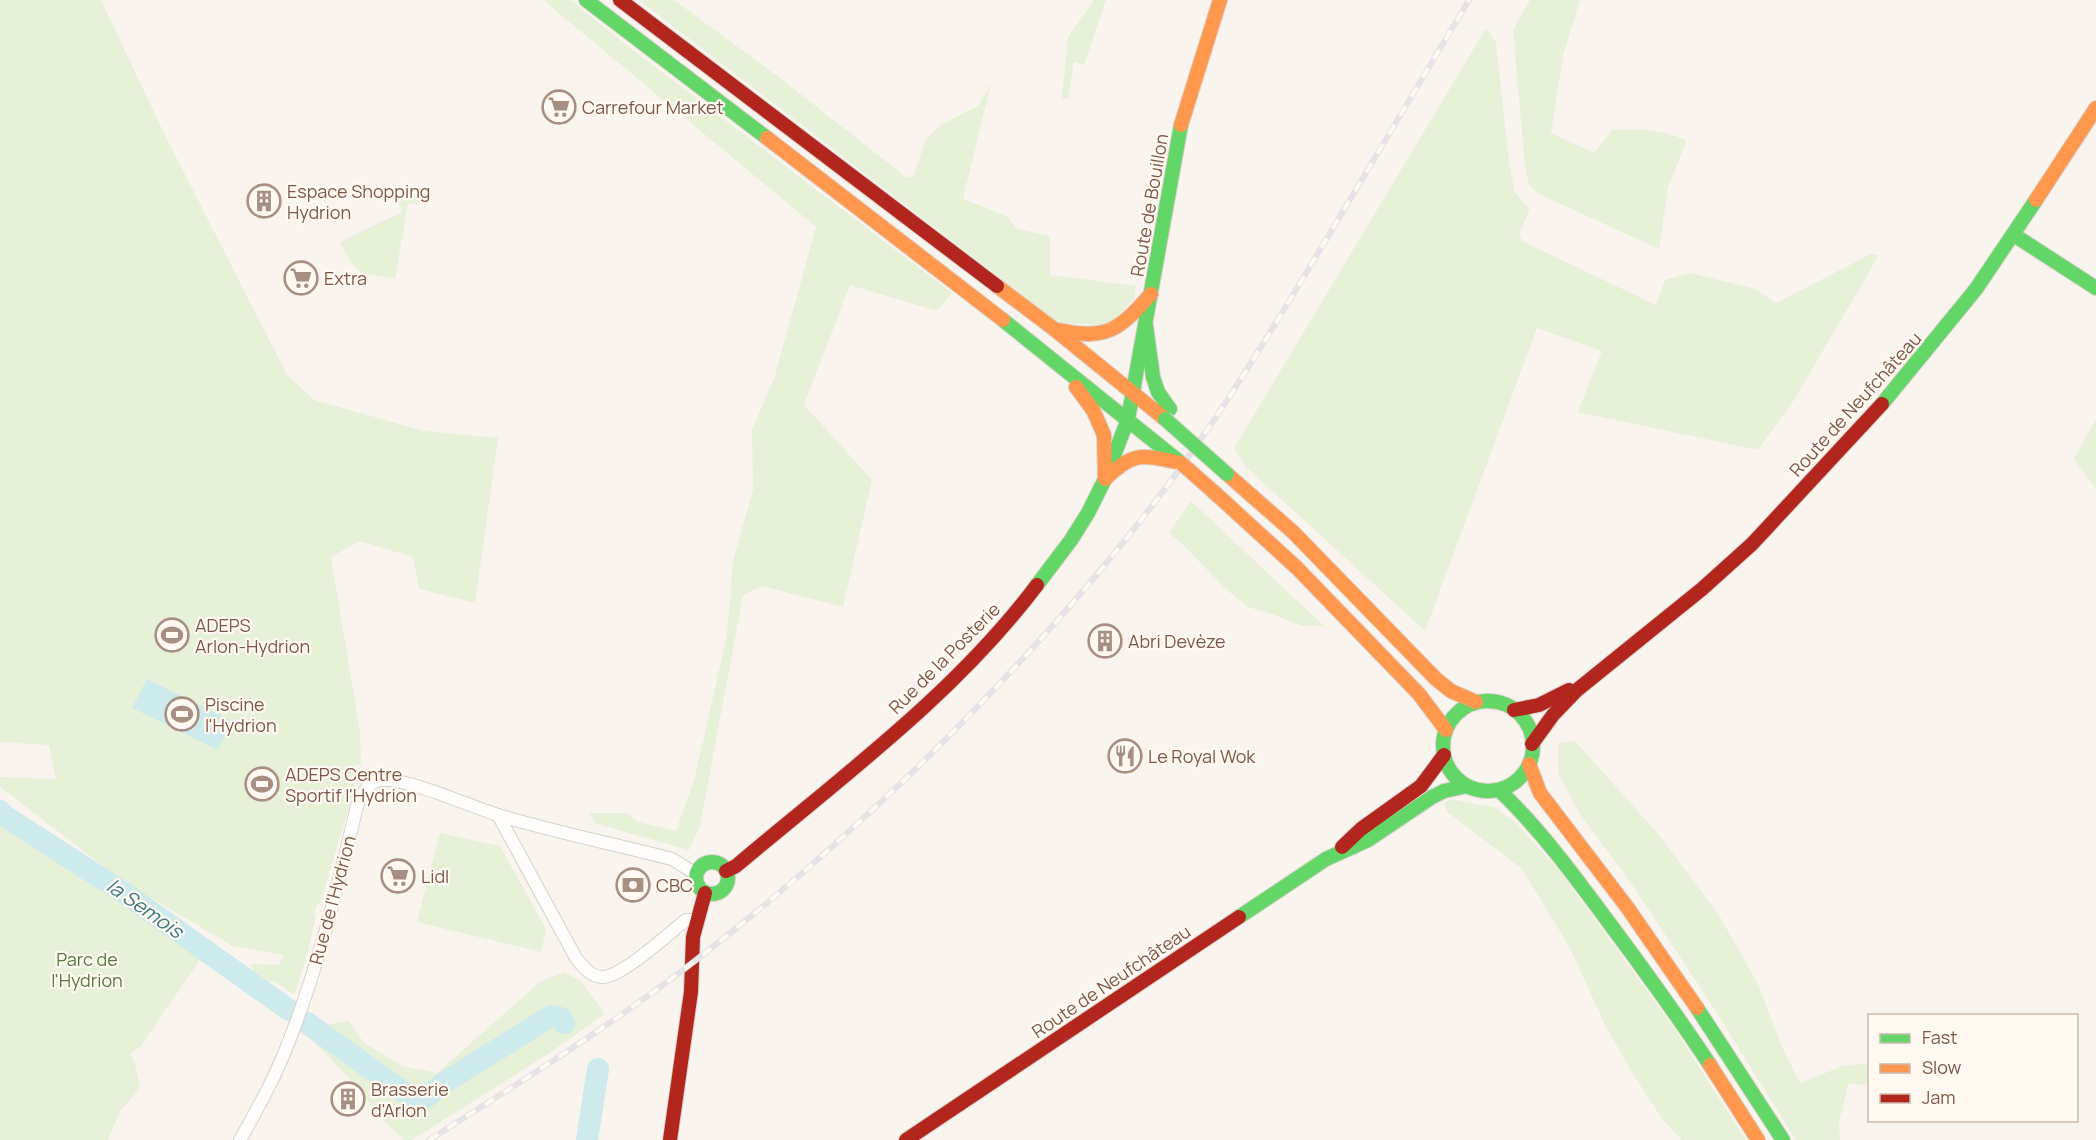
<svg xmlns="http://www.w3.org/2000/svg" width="2096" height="1140" font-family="Manrope,sans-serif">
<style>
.green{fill:#e7f1d7}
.water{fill:#cdeaec}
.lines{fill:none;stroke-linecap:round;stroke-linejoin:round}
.river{stroke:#cdeaec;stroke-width:22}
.street-casing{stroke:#d9d0ca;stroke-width:14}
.fast-casing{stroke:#dbd1cb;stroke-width:16}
.slow-casing{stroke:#dbd1cb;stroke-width:16}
.jam-casing{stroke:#dbd1cb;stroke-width:16}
.street{stroke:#fefdfc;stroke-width:12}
.fast{stroke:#63d668;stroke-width:14}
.slow{stroke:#ff974d;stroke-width:14}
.jam{stroke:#b3261e;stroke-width:14}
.rail-casing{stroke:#e5e3e6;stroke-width:6}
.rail{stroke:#fff9f1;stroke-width:4;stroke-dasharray:11;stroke-linecap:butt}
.fast-bridge-casing{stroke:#dbd0ca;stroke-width:16;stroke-linecap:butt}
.slow-bridge-casing{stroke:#dbd0ca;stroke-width:16;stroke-linecap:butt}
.fast-bridge{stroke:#63d668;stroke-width:14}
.slow-bridge{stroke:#ff974d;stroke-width:14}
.labels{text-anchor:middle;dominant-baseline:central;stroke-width:4.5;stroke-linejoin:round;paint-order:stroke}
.poi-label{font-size:18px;fill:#7d5849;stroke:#fff9f1;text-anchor:start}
.street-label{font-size:18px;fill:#7d5849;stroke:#fff9f1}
.park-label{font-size:18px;fill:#527d3c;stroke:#fff9f1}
.water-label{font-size:20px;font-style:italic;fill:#3a7b83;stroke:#fff9f1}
</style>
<rect width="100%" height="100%" fill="#f9f4ee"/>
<g class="green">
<path d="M 0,0 L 101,0 L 164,133 L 287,375 L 314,400 L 424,431 L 498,438 L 475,603 L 419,589 L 413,557 L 360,541 L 331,557 L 360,731 L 361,765 L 356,765 L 354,790 L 320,904 L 317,904 L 314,914 L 316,915 L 306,959 L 294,995 L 276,982 L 255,979 L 251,964 L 279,965 L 284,955 L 233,946 L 124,882 L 0,787 L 0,777 L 56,779 L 49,745 L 0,742 Z"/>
<path d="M 543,0 L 571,0 L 620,40 L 952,293 L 937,311 L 850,285 L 804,405 L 872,480 L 843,607 L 762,586 L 743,595 L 700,826 L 689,850 L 597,824 L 588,813 L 626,813 L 638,822 L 676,831 L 694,781 L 727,635 L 733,561 L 753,490 L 752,429 L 774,379 L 816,227 Z"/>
<path d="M 639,0 L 674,0 L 780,78 L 906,177 L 913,177 L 926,139 L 941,125 L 978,106 L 991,83 L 963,199 L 1007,216 L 1017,229 L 1050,236 L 1050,275 L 1136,286 L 1134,299 L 1109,325 L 1059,323 Z"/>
<path d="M 1094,0 L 1106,0 L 1084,65 L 1074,62 L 1068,99 L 1062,98 L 1068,37 Z"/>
<path d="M 1530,0 L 1580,0 L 1563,56 L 1551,133 L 1594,153 L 1612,130 C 1638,129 1663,129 1687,141 L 1668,187 L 1659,249 L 1537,193 L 1529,184 L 1525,165 L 1513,30 Z"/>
<path d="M 1486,28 L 1496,42 L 1507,146 L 1514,191 L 1530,210 L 1519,233 L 1522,241 L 1656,305 L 1665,280 L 1690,273 L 1755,289 L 1776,303 L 1871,254 L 1879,255 L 1794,400 L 1758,450 L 1578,412 L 1602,351 L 1537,328 L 1425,631 L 1245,466 L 1234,448 Z"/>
<path d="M 412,196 L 418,200 L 417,204 L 408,203 L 395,279 C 357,272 358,278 340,242 L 402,212 L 399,202 Z"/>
<path d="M 2096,419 L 2096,489 L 2074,459 Z"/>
<path d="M 1191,501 L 1324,626 L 1302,626 L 1272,614 L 1248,607 L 1227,590 L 1182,544 L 1169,533 Z"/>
<path d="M 1575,741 L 1659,835 L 1720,917 L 1759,986 L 1782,1047 L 1800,1083 L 1843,1066 L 1869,1063 L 1869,1085 L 1848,1084 L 1839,1124 L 1840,1140 L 1796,1140 L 1710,1002 L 1633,886 L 1580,814 L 1559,775 L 1558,743 Z"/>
<path d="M 1452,799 L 1496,808 L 1517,824 L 1561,873 L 1672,1025 L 1746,1140 L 1682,1140 L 1663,1120 L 1633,1074 L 1604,1023 L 1569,946 L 1522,869 L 1446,811 L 1445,802 Z"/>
<path d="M 0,805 L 122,889 L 210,945 L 141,1046 L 130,1054 L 134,1060 L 140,1088 L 120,1111 L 108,1140 L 0,1140 Z"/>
<path d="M 440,833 L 500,846 L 546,929 L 541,952 L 417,922 Z"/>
<path d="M 565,972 L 582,982 L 605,1014 L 545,1056 L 412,1140 L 404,1140 L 380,1117 L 352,1081 L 305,1033 L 307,1028 L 349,1021 L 364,1043 L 402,1066 L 437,1073 L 541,981 Z"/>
</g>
<path class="water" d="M 147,679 L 232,721 L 218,750 L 132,708 Z"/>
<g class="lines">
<g class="river">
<path d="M 0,811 L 6,817 L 123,892 L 289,1010"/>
<path d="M 307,1023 L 416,1101 C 427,1100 436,1088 445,1082 L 551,1016 L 561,1018 L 564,1023"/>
<path d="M 587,1140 L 598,1069"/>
</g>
<g class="street-casing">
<g id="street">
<path d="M 498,815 L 576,958 C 583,967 590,976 602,977 C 621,978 669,933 686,920 L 697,920"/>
<path d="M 240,1140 C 258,1108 276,1076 289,1041 C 319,965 338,886 357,806 C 361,795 367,783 380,780 C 403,776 472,807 498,815 C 555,832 614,844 672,859 L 696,874"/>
</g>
</g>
<g class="fast-casing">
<g id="fast">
<path d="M 586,0 L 767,138"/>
<path d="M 2014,235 L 2096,288"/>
<path d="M 1003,320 L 1181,463"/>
<path d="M 1146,326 L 1153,377 L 1158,392 L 1170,409"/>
<path d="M 1882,404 L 1976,289 L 2036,200"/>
<path d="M 1037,585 L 1071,540 L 1088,513 L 1105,479 L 1128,419 L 1181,125"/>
<circle cx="1488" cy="746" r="45"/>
<path d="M 1499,790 C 1540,829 1573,874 1607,920 C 1642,967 1677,1015 1710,1065"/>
<circle cx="712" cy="878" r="16"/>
<path d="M 1239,917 L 1326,859 L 1368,840 L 1432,797 L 1444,791 L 1467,786"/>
<path d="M 1697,1008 L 1783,1140"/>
</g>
</g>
<g class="slow-casing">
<g id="slow">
<path d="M 1181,125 L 1220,0"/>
<path d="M 767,138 L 1003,320"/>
<path d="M 2036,200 L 2096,108"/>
<path d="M 997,286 L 1054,329 L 1165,419"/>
<path d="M 1059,330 C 1107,341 1120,329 1151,294"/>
<path d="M 1076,387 L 1093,410 L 1104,435 L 1105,479"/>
<path d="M 1227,474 L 1293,532 L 1436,679 L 1451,691 L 1476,702"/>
<path d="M 1105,479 C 1133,453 1139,454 1176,462"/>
<path d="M 1215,493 L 1297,568 L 1419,694 L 1446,730"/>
<path d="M 1529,764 L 1540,793 L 1627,907 L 1697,1008"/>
<path d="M 1710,1065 L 1758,1140"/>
</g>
</g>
<g class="jam-casing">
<g id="jam">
<path d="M 620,0 L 997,286"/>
<path d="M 1514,710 L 1539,705 L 1569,690"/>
<path d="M 1532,744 L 1553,715 L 1577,690 L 1702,589 L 1752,544 L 1882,404"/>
<path d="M 1342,847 L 1361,829 L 1421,786 L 1444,755"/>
<path d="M 726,871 L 736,866 C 840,778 954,695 1037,585"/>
<path d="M 670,1140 L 691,992 L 693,937 L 705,893"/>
<path d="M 906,1140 L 1239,917"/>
</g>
</g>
<use href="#street" class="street"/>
<use href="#fast" class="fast"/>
<use href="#slow" class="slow"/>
<use href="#jam" class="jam"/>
<g class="rail-casing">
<path id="rail" d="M 429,1140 C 511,1088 593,1037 671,979 C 762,911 846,837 927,758 C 1031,655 1129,545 1212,423 C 1256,358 1296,290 1336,223 C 1380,149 1425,74 1469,0"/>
</g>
<use href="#rail" class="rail"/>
<g class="fast-bridge-casing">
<path id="fast-bridge" d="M 1165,419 L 1227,474"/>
</g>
<g class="slow-bridge-casing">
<path id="slow-bridge" d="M 1181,463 L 1215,493"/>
</g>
<use href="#fast-bridge" class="fast-bridge"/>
<use href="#slow-bridge" class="slow-bridge"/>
</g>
<defs>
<g id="supermarket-ring" transform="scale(1.725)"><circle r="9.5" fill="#fff9f1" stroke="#a88f83" stroke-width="1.5"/><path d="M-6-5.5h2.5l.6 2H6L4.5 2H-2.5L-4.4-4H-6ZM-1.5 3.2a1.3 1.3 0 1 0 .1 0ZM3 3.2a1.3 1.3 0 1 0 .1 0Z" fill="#a88f83"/></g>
<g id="building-ring" transform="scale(1.725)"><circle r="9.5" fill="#fff9f1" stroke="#a88f83" stroke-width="1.5"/><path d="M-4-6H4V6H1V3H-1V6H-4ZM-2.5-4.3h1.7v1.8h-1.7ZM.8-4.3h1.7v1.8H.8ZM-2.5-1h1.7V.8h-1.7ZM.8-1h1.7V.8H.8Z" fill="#a88f83"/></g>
<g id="stadium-ring" transform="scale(1.725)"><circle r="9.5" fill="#fff9f1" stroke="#a88f83" stroke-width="1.5"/><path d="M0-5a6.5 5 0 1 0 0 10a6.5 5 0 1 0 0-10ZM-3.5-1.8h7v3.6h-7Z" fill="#a88f83"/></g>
<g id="restaurant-ring" transform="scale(1.725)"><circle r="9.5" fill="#fff9f1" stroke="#a88f83" stroke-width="1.5"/><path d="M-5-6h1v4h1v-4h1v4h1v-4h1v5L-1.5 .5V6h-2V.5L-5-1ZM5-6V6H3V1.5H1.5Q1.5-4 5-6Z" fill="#a88f83"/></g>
<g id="bank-ring" transform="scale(1.725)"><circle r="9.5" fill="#fff9f1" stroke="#a88f83" stroke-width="1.5"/><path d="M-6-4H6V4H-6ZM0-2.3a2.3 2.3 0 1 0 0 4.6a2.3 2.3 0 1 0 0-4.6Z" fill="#a88f83"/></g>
</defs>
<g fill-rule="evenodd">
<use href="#supermarket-ring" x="559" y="107"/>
<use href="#building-ring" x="264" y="201"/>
<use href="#supermarket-ring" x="301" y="278"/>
<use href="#stadium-ring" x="172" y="635"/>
<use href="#building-ring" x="1105" y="641"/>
<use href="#stadium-ring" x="182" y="714"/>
<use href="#restaurant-ring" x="1125" y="756"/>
<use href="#stadium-ring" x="262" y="784"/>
<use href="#supermarket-ring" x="398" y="876"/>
<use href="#bank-ring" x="633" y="885"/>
<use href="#building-ring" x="348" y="1099"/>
</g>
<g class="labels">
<g class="poi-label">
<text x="582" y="107">Carrefour Market</text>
<text x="287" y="191">Espace Shopping<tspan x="287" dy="21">Hydrion</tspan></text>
<text x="324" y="278">Extra</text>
<text x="195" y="625">ADEPS<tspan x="195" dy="21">Arlon-Hydrion</tspan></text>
<text x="1128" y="641">Abri Devèze</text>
<text x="205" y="704">Piscine<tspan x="205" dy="21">l'Hydrion</tspan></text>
<text x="1148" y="756">Le Royal Wok</text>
<text x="285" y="774">ADEPS Centre<tspan x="285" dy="21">Sportif l'Hydrion</tspan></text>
<text x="421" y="876">Lidl</text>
<text x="656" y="885">CBC</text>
<text x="371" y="1089">Brasserie<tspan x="371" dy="21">d'Arlon</tspan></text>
</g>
<g class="street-label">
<text transform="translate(1149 205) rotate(-80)">Route de Bouillon</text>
<text transform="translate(1855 404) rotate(-48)">Route de Neufchâteau</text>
<text transform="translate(944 658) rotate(-45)">Rue de la Posterie</text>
<text transform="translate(332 900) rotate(-75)">Rue de l'Hydrion</text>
<text transform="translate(1111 981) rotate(-34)">Route de Neufchâteau</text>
</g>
<g class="park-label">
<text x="87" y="959">Parc de<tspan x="87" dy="21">l'Hydrion</tspan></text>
</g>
<g class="water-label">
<text transform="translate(145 908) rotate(35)">la Semois</text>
</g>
</g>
<rect x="1868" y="1014" width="210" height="108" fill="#fff9f1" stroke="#cbb9ae" stroke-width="1.5"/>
<rect x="1880" y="1034" width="30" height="9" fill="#63d668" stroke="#cbb9ae" stroke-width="1.5"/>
<text x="1922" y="1044" font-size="18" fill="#7d5849">Fast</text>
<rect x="1880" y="1064" width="30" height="9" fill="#ff974d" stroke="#cbb9ae" stroke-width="1.5"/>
<text x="1922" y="1074" font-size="18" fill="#7d5849">Slow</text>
<rect x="1880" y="1094" width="30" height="9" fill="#b3261e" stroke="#cbb9ae" stroke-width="1.5"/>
<text x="1922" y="1104" font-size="18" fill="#7d5849">Jam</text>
</svg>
